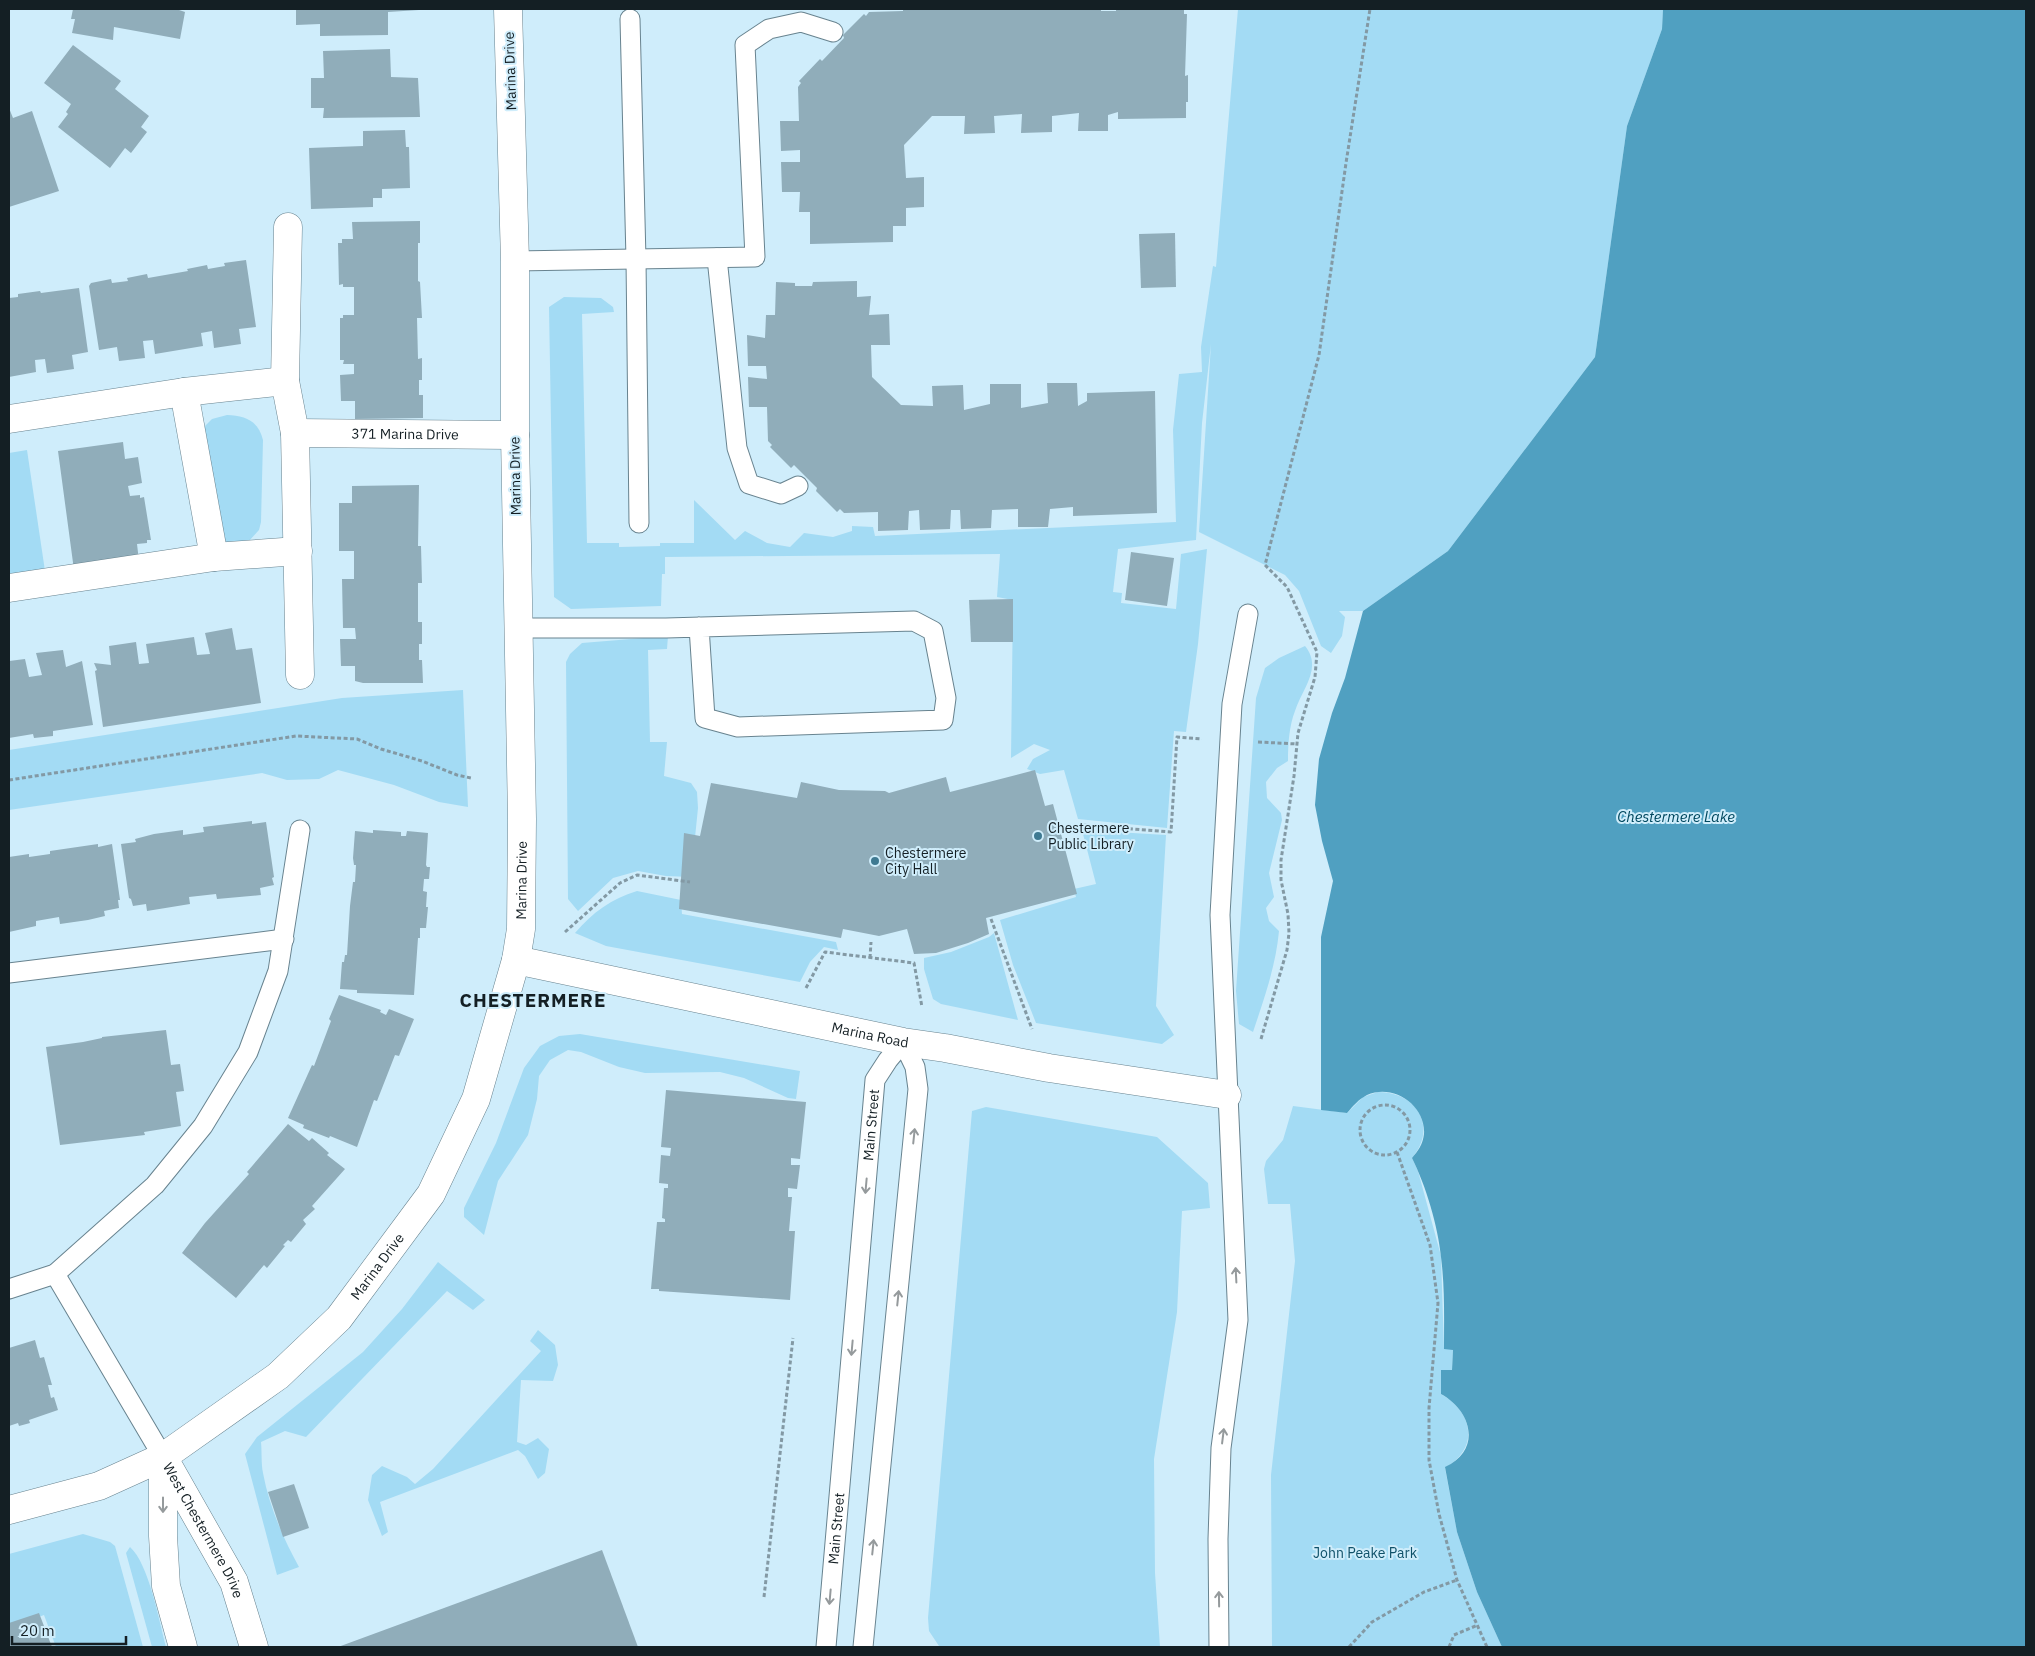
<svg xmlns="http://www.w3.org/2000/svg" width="2035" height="1656" font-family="'IBM Plex Sans',sans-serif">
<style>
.green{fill:#a3dbf4}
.water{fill:#50a0c1}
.building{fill:#90adba}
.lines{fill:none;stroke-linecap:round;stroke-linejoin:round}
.service-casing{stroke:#68838f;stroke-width:21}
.minor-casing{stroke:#68838f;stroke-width:29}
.tertiary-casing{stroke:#68838f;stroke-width:29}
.path{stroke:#8399a4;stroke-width:3;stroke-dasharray:4 2.5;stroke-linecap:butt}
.service{stroke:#fff;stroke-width:19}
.minor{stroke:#fff;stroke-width:28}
.tertiary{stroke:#fff;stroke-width:28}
.oneway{stroke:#959a9c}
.poi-dot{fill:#3e7991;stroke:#cfedfb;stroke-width:2}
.labels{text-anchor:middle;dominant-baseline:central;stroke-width:4;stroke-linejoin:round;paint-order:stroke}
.street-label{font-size:14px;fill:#141f24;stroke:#cfedfb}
.poi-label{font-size:14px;fill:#141f24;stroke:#cfedfb;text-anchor:start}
.park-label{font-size:14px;fill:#0f5169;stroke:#cfedfb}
.water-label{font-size:15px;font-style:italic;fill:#00485f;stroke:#cfedfb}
.district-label{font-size:19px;font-weight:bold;letter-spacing:1px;fill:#141f24;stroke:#cfedfb}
</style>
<rect width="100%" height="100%" fill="#cfedfb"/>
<g class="green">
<path d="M 1238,9 L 1663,9 L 1662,29 L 1627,126 L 1595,357 L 1448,551 L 1363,611 L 1339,611 L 1345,617 L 1342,636 L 1331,653 L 1321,646 L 1299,591 L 1285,575 L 1199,532 L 1211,344 L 1202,423 L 1196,540 L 1118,549 L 1113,592 L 1122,593 L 1121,603 L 1176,609 L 1181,554 L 1207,549 L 1198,644 L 1186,732 L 1174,731 L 1167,828 L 1078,819 L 1064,770 L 1040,774 L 1027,769 L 1033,759 L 1050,750 L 1034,744 L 1011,758 L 1013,600 L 997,597 L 1000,554 L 665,557 L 665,574 L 662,574 L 661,606 L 571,609 L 554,597 L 549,307 L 564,297 L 601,298 L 613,307 L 614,312 L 582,314 L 587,543 L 619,543 L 619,547 L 660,546 L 660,543 L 694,543 L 694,500 L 735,540 L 745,531 L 767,543 L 790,547 L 804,533 L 833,537 L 852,531 L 852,526 L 873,527 L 875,536 L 1176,522 L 1173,430 L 1179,374 L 1202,372 L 1201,347 L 1213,266 L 1216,267 Z"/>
<path d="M 227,415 C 245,416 258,420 263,440 L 261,522 L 259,530 L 249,541 L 222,543 L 203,428 L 212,419 Z"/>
<path d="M 27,450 L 45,571 L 9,576 L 9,453 Z"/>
<path d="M 668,636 L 667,649 L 648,650 L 650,742 L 667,742 L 664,776 L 691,783 L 697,792 L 698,808 L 691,877 L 666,876 L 638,871 L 613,878 L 578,911 L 568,899 L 566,662 L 570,654 L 582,643 Z"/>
<path d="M 1305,646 C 1323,668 1302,689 1295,711 C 1289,726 1288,745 1288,761 L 1277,768 L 1266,782 L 1267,798 L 1281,813 L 1282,820 L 1269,873 L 1274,897 L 1266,908 L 1269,921 L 1279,931 C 1276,965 1264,999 1253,1032 L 1239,1024 L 1236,991 L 1256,698 L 1265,668 L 1279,658 Z"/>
<path d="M 463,690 L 468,807 L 439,802 L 394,785 L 338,770 L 319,779 L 287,780 L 262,773 L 9,810 L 9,750 L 342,698 Z"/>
<path d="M 1082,830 L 1166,835 L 1156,1006 L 1174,1035 L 1162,1044 L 1036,1023 L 1013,965 L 1000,920 L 1076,897 L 1074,889 L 1096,884 Z"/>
<path d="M 637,891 L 681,900 L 682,914 L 836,942 L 838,950 L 824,947 L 810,962 L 800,982 L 606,946 L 575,933 C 593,912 611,899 637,891 Z"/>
<path d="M 994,933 L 1018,1020 L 941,1004 L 933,999 L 924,969 L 924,958 L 951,952 L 989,937 Z"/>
<path d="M 580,1034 L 800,1071 L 796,1099 L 788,1098 L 744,1078 L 720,1072 L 645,1073 L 619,1067 L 581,1052 L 568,1050 L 550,1060 L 539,1076 L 537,1099 L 528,1135 L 498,1181 L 484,1235 L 464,1217 L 464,1208 L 496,1143 L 524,1068 L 540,1046 L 559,1036 Z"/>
<path d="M 1378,1092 C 1417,1092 1438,1127 1412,1158 L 1418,1171 L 1441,1256 L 1444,1349 L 1453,1349 L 1452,1371 L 1441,1370 L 1441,1394 C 1473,1412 1480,1448 1445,1468 L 1457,1532 L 1477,1592 L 1502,1647 L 1272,1647 L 1271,1475 L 1295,1261 L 1290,1204 L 1268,1204 L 1264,1169 L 1266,1161 L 1283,1140 L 1293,1106 L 1347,1113 L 1363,1097 Z"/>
<path d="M 986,1107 L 1157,1137 L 1208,1183 L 1210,1208 L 1182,1211 L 1177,1312 L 1154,1459 L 1155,1573 L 1160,1647 L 955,1647 L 939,1646 L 929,1631 L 928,1618 L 972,1111 Z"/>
<path d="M 438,1262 L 485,1300 L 473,1310 L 447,1291 L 306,1437 L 285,1431 L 261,1442 C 262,1452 261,1463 263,1473 C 269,1506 283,1538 299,1567 L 277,1575 L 245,1454 L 257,1437 L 363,1352 L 402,1309 Z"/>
<path d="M 538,1330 L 555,1345 L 558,1365 L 553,1381 L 521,1380 L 517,1442 L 526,1445 L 538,1438 L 549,1449 L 545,1473 L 538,1479 L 525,1456 L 518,1450 L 380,1502 L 388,1532 L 382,1536 L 368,1500 L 372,1475 L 382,1466 L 407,1477 L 415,1484 L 433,1469 L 541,1351 L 530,1341 Z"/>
<path d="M 83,1534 L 110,1542 L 115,1546 L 143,1647 L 56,1647 L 44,1615 L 9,1628 L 9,1554 Z"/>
<path d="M 130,1547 C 149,1564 159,1621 166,1647 L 152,1647 L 126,1553 Z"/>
</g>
<path class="water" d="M 1663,9 L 2026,9 L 2026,1647 L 1502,1647 L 1477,1592 L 1457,1532 L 1445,1467 C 1482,1450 1472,1411 1441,1394 L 1441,1370 L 1452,1370 L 1453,1350 L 1444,1349 C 1444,1319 1445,1288 1441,1257 C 1438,1226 1426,1186 1412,1158 C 1418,1151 1423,1144 1424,1134 C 1426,1105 1393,1083 1367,1095 C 1359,1099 1353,1106 1347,1113 L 1321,1110 L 1321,937 L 1333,881 L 1322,841 L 1315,805 L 1319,759 L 1332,713 L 1345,678 L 1363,611 L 1448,551 L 1595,357 L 1627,126 L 1662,29 Z"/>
<g class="building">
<path d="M 73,9 L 180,9 L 179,10 L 185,12 L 180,39 L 114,27 L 113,40 L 72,33 L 75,19 L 71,19 Z"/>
<path d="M 296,9 L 419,9 L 419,10 L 388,12 L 388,35 L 320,36 L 320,24 L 296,25 Z"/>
<path d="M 903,9 L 946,10 L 946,9 L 1101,9 L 1101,11 L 1116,11 L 1116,9 L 1184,9 L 1184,14 L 1187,14 L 1185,76 L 1188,75 L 1188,102 L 1186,102 L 1186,118 L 1118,119 L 1118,112 L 1108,115 L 1108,131 L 1078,131 L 1079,113 L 1052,116 L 1052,132 L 1021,133 L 1022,114 L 994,116 L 995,133 L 964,134 L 965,116 L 932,116 L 904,145 L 906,178 L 924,177 L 924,207 L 906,208 L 906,226 L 893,226 L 893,242 L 810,244 L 810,212 L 799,212 L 800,192 L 782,192 L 781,162 L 800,162 L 800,150 L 781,151 L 780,121 L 799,121 L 798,87 L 801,83 L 799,81 L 820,59 L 822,61 L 844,38 L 843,35 L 864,14 L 866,16 L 869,12 L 903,11 Z"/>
<path d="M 73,45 L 121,81 L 115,89 L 149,116 L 141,127 L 147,132 L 131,153 L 125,148 L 110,168 L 58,127 L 68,114 L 66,112 L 71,104 L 44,83 Z"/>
<path d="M 390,49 L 391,77 L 418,78 L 420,117 L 323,118 L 324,108 L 311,108 L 311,78 L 324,78 L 323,51 Z"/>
<path d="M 9,108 L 13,118 L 32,111 L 59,191 L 9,207 Z"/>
<path d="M 405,130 L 406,147 L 409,147 L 410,188 L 382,189 L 382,198 L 373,198 L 373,207 L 311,209 L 309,148 L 363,146 L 363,131 Z"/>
<path d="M 420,221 L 420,243 L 418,243 L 418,281 L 420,282 L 422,318 L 417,318 L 418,359 L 422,358 L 422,380 L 419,380 L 419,395 L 423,395 L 423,418 L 355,419 L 355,401 L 341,401 L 340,375 L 354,374 L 354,364 L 343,364 L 344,360 L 340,360 L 340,318 L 343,318 L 343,315 L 354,315 L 354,287 L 343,287 L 343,284 L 339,285 L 338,243 L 342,243 L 342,239 L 353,239 L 352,222 Z"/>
<path d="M 1175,233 L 1176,287 L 1141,288 L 1139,234 Z"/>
<path d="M 246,260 L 256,327 L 239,329 L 241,344 L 214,348 L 212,331 L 201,333 L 203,346 L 155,354 L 153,340 L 143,341 L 145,358 L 119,361 L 117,347 L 99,350 L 89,286 L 91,283 L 111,279 L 112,283 L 128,281 L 127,278 L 147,274 L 148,278 L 188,271 L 187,269 L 207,265 L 208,269 L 225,266 L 224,263 Z"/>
<path d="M 857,281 L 857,297 L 871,296 L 869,315 L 889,314 L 890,345 L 871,345 L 872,377 L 901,405 L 933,406 L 932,386 L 963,385 L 964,410 L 990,404 L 990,384 L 1021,384 L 1021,408 L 1048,403 L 1047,383 L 1077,383 L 1078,406 L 1087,401 L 1087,393 L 1155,391 L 1157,513 L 1073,516 L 1073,507 L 1050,509 L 1048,527 L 1018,527 L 1018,509 L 992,510 L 991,528 L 961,529 L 960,510 L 951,510 L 950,529 L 920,530 L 919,510 L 909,511 L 908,530 L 878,531 L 878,512 L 844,513 L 840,509 L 837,512 L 816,491 L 817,488 L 794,465 L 791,468 L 770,447 L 772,445 L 768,441 L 767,407 L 749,407 L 748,377 L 767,379 L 766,366 L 748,366 L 747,335 L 765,338 L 766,315 L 775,315 L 776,282 L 795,283 L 795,286 L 812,286 L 813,282 Z"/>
<path d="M 79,288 L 88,352 L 72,355 L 74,369 L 47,373 L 45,359 L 35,360 L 36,372 L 9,377 L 9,298 L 18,297 L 18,294 L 40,291 L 41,293 Z"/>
<path d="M 123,442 L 125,459 L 138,457 L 142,483 L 128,486 L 130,496 L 140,495 L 140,498 L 144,497 L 151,540 L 147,540 L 147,543 L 137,544 L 139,561 L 74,570 L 58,451 Z"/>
<path d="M 419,485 L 418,546 L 421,546 L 422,583 L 418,583 L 418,622 L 422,622 L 422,644 L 419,644 L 419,660 L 422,660 L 423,683 L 363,683 L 355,681 L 355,666 L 341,666 L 340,639 L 356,639 L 355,628 L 343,628 L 342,579 L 354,579 L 354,551 L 339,551 L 339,503 L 352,503 L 352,486 Z"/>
<path d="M 1131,552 L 1174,558 L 1167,606 L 1125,600 Z"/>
<path d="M 1013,599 L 1013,642 L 971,642 L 969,600 Z"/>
<path d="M 232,628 L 236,650 L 252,648 L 261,703 L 103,727 L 95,671 L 97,670 L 94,663 L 111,665 L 109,646 L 136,642 L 139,664 L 149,663 L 146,644 L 194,637 L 197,655 L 210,654 L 205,633 Z"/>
<path d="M 63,650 L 66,667 L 82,661 L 93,725 L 53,731 L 53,736 L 34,738 L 33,734 L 9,738 L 9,661 L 25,659 L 29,677 L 42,675 L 36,653 Z"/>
<path d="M 1035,770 L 1045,806 L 1053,804 L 1077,894 L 986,918 L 989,934 L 968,943 L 936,953 L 914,954 L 907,929 L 879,936 L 843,929 L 841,938 L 679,909 L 684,833 L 700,836 L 711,783 L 797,798 L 801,782 L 839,790 L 885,791 L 889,793 L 946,777 L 950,792 Z"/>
<path d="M 252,821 L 252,824 L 266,822 L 274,877 L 272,878 L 274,885 L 260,888 L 261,895 L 217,899 L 216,894 L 189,897 L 190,904 L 147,911 L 146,904 L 133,906 L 131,899 L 129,898 L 121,844 L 136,842 L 135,839 L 154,834 L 183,830 L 183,835 L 204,832 L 203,827 Z"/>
<path d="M 373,830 L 401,832 L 401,836 L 406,836 L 407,831 L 428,833 L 426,865 L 427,867 L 430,867 L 429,879 L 424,879 L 423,891 L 427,892 L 426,907 L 428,907 L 426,928 L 420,928 L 420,938 L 418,938 L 414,995 L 357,993 L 357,990 L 340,989 L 342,962 L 344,962 L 345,955 L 347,955 L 350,906 L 353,882 L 355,882 L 356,865 L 354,865 L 353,858 L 355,831 L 373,833 Z"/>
<path d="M 98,844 L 98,847 L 112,844 L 120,900 L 118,900 L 119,908 L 104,911 L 105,916 L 88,920 L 60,924 L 59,917 L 36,921 L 36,926 L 9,932 L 9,857 L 29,854 L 29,857 L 50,854 L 50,851 Z"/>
<path d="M 339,995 L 381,1010 L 380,1012 L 386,1015 L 389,1009 L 414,1019 L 399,1056 L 395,1055 L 377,1101 L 374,1100 L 357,1147 L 330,1136 L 329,1138 L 303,1128 L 304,1125 L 288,1118 L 312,1065 L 314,1066 L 331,1021 L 329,1019 Z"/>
<path d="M 166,1030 L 171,1065 L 180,1064 L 184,1091 L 176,1092 L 181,1126 L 144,1132 L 145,1135 L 60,1145 L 46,1047 L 83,1042 L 102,1038 L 102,1037 Z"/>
<path d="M 666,1090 L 806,1102 L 800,1159 L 791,1158 L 791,1165 L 800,1165 L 797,1189 L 788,1188 L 788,1197 L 792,1197 L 789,1231 L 795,1231 L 790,1300 L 659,1291 L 659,1289 L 651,1289 L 657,1222 L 665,1222 L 665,1219 L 662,1218 L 664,1188 L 668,1188 L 668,1184 L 659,1183 L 661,1155 L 670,1156 L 671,1148 L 661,1147 Z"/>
<path d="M 288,1124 L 309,1141 L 312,1138 L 329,1153 L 327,1155 L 345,1169 L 312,1206 L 315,1209 L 303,1220 L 306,1224 L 291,1242 L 288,1240 L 283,1245 L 285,1246 L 267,1268 L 264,1265 L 236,1298 L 182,1253 L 205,1223 L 249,1174 L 247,1172 Z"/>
<path d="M 35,1340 L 40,1358 L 44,1357 L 52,1385 L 48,1385 L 51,1398 L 54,1397 L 58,1410 L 29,1420 L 30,1423 L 19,1426 L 18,1423 L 9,1426 L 9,1348 Z"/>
<path d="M 294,1484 L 309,1528 L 283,1537 L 268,1492 Z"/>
<path d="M 602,1550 L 638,1647 L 338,1647 Z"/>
<path d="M 39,1613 L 52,1647 L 9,1647 L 9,1623 Z"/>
</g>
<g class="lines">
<g class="service-casing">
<g id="service">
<path d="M 630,19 L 636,259 L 639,523"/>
<path d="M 717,258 L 737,448 L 749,484 L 781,494 L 798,486"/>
<path d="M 515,261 L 755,257 L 745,45 L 769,29 L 801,22 L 833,32"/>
<path d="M 518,628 L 666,628 L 914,621 L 933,631 L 946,698 L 943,720 L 738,727 L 705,718 L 699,627"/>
<path d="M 9,973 L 284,939"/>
<path d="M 55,1274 L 163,1457"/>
<path d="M 9,1289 L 55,1274 L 155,1185 L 203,1126 L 248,1052 L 278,971 L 300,830"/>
<path id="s1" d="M 826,1647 L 875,1080 L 888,1060 L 903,1042 L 915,1067 L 918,1089 L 863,1647"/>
<path d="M 1219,1647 L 1218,1539 L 1221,1448 L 1238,1320 L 1220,915 L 1232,704 L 1248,614"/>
</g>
</g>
<g class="minor-casing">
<g id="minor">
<path d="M 288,227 L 285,381 L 295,433 L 300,675"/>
<path d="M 184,392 L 214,557"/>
<path d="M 9,419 L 184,392 L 285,381"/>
<path id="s2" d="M 295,433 L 515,435"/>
<path d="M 9,588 L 214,557 L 298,551"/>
<path id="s3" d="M 516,960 L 903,1042 L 945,1048 L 1049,1068 L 1227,1095"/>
<path id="s4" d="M 163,1457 L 278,1376 L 339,1318 L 431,1194 L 476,1099 L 516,960 L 521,929 L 522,819 L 515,435 L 515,261 L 508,9"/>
</g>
</g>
<g class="tertiary-casing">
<g id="tertiary">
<path id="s5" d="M 163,1457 L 234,1582 L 254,1647"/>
<path d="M 163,1458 L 163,1536 L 166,1586 L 183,1647"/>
<path d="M 9,1510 L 99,1486 L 163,1457"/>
</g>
</g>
<g class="path">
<path d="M 1258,742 L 1297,744"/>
<path d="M 9,780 L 296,736 L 357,739 L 381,749 L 422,761 L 457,775 L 471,778"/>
<path d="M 1058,830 L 1083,825 L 1171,832 L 1177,737 L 1202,739"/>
<path d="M 991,919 L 1032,1029"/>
<path d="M 565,932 L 620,883 L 637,875 L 690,882"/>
<path d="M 870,958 L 871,942"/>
<path d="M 806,988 L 825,952 L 914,963 L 922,1007"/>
<path d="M 1261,1039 L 1287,950 L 1289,933 L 1288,914 L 1281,880 L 1281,860 L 1294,776 L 1298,733 L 1315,677 L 1317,652 L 1287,587 L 1265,565 L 1319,355 L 1346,163 L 1370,9"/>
<circle cx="1385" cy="1130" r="25"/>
<path d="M 1397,1152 L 1430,1245 L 1438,1303 L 1429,1408 L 1429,1460 L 1439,1514 L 1457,1580 L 1487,1647"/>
<path d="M 764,1597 L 793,1338"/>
<path d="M 1349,1647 L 1372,1622 L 1424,1592 L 1457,1580"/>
<path d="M 1449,1647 L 1454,1635 L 1478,1625"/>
</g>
<use href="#service" class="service"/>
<use href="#minor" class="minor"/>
<use href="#tertiary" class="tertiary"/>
</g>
<defs><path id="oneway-shaft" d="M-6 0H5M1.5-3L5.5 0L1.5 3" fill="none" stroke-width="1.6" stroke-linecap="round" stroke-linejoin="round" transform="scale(1.25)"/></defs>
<g class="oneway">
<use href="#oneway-shaft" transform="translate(914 1136) rotate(-84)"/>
<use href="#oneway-shaft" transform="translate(866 1186) rotate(95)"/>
<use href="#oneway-shaft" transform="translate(1236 1275) rotate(-93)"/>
<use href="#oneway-shaft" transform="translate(898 1298) rotate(-84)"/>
<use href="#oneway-shaft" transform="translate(852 1348) rotate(95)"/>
<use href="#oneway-shaft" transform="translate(1223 1436) rotate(-83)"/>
<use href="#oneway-shaft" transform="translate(163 1505) rotate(90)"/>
<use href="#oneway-shaft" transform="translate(873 1547) rotate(-84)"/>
<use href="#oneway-shaft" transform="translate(830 1597) rotate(95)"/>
<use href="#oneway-shaft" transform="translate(1219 1599) rotate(-91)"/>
</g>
<g class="poi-dot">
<circle cx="1038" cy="836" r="5"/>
<circle cx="875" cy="861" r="5"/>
</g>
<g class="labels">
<g class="street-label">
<text transform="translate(510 71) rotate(-92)">Marina Drive</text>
<text stroke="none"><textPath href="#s2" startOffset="110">371 Marina Drive</textPath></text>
<text transform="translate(515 476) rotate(-91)">Marina Drive</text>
<text stroke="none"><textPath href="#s4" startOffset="709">Marina Drive</textPath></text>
<text stroke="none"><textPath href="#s3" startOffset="362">Marina Road</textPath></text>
<text stroke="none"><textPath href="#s1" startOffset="524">Main Street</textPath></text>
<text stroke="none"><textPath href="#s4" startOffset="289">Marina Drive</textPath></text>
<text stroke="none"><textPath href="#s1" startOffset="119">Main Street</textPath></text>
<text stroke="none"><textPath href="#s5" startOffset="84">West Chestermere Drive</textPath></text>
</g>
<g class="poi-label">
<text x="1048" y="828">Chestermere<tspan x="1048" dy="16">Public Library</tspan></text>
<text x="885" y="853">Chestermere<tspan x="885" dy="16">City Hall</tspan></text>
</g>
<g class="park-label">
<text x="1365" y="1553">John Peake Park</text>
</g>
<g class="water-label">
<text x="1676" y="816">Chestermere Lake</text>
</g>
<g class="district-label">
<text x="533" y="1000">CHESTERMERE</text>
</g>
</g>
<rect width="2035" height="1656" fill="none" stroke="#141f24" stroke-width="20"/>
<path d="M12 1636v8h114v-8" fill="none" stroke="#141f24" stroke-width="2.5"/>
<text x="20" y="1636" font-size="15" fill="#141f24" stroke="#cfedfb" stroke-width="4" paint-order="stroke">20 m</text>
</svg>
